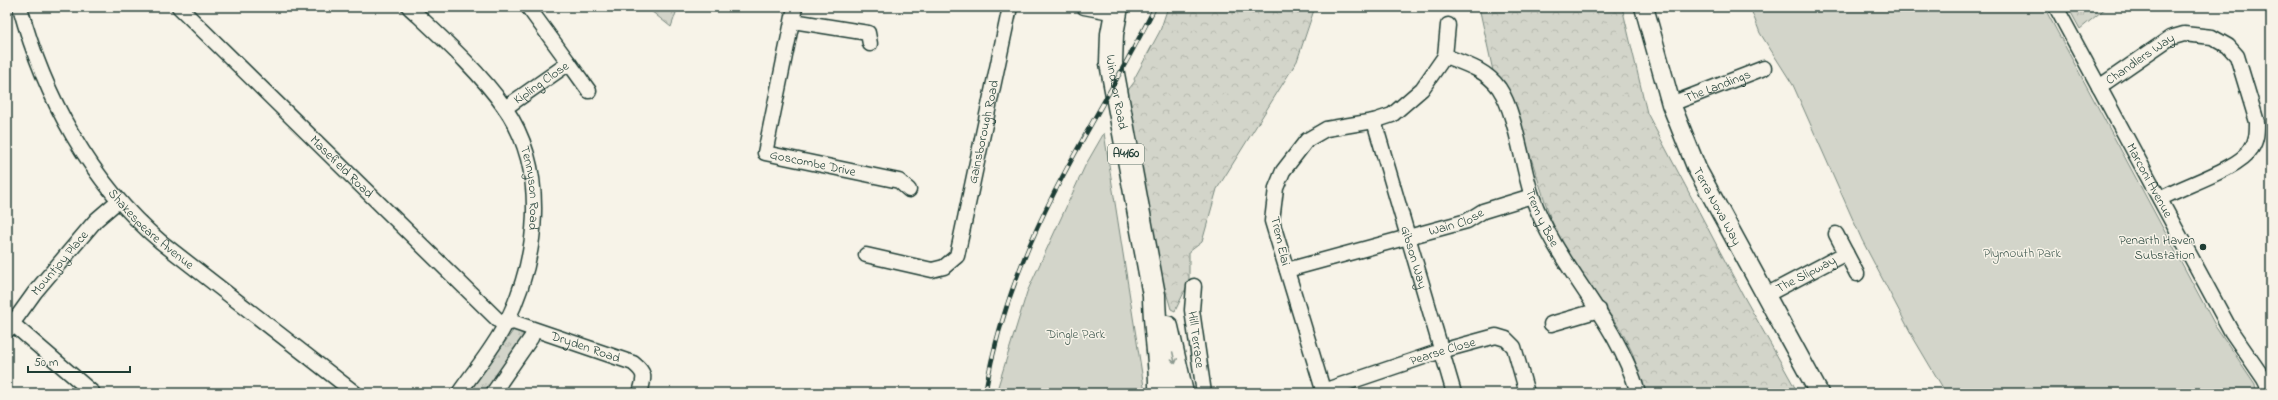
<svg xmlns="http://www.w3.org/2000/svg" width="2278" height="400" font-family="'Indie Flower',sans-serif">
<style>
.grass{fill:url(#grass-tufts);stroke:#79897f}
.forest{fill:url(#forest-crowns);stroke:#79897f}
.park{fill:#d3d5ca;stroke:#79897f}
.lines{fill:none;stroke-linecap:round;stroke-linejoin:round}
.minor-casing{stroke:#1f3d34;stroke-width:17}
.tertiary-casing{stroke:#1f3d34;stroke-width:21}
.primary-casing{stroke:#1f3d34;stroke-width:25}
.minor{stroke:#f7f3e8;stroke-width:14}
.tertiary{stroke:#f7f3e8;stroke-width:18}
.primary{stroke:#f7f3e8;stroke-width:22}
.rail-casing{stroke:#1f3d34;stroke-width:4.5}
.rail{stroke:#f7f3e8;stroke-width:3;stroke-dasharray:9;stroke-linecap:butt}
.oneway{stroke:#8b988e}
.poi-dot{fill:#1f3d34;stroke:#f7f3e8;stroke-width:1.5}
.labels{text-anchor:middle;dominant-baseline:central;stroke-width:3;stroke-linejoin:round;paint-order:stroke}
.shield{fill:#f7f3e8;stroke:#60746a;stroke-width:1}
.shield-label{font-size:12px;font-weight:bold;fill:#1f3d34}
.street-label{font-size:13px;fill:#1f3d34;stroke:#f7f3e8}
.poi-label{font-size:13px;fill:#1f3d34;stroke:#f7f3e8;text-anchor:end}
.park-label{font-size:13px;fill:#435b52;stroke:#f7f3e8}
</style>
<defs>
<pattern id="grass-tufts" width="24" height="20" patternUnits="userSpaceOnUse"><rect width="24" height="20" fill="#d3d5ca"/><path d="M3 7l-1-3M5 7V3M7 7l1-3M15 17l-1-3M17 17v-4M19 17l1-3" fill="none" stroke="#b5b8ae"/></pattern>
<pattern id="forest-crowns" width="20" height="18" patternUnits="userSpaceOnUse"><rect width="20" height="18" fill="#d3d5ca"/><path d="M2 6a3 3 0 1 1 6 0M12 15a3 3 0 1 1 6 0" fill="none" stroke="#b5b8ae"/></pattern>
</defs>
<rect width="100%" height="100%" fill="#f7f3e8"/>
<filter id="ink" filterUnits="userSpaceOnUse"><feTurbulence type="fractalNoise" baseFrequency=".025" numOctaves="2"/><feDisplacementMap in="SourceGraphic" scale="8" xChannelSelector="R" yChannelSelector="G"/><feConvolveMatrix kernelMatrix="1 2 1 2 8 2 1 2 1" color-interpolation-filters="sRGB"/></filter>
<g filter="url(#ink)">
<g class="grass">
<path d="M 2068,7 L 2107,7 L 2080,29 Z"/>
<path d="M 515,328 L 522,331 L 524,339 L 487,393 L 469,393 Z"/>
</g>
<g class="forest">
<path d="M 646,7 L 678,7 L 671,27 Z"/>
<path d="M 1168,7 L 1315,7 L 1297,61 L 1217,189 L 1202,242 L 1189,252 L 1189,282 L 1175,311 L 1171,309 L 1156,259 L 1157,253 L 1126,93 L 1135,81 L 1134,79 L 1160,31 Z"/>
<path d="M 1479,7 L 1622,7 L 1647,113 L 1743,295 L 1798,393 L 1645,393 L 1632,352 L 1622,332 L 1562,244 L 1550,217 L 1512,99 L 1505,83 L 1493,71 Z"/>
</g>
<g class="park">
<path d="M 1750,7 L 2044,7 L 2215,325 L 2255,384 L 2256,393 L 1946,393 L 1914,339 L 1862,240 L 1793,85 L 1760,33 Z"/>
<path d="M 1104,133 L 1145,393 L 996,393 L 1027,292 L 1085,166 Z"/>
</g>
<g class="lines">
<g class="minor-casing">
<g id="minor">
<path id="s1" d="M 20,7 C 44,96 90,182 161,242 L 355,393"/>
<path id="s2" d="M 179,7 L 499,321 L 506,324"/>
<path id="s3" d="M 409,7 C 442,38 479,71 505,108 C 549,172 538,260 505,325 C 493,349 474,371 459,393"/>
<path d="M 528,7 L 569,63"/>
<path id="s4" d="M 795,7 L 765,153 L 899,181 L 909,190"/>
<path d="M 1084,7 L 1116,13"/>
<path id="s5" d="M 2056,7 L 2231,331 L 2264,379 L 2271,393"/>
<path d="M 793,21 L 868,33 L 870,44"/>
<path d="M 1445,56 L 1448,25"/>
<path id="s6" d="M 2099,87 L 2170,38 L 2184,34 L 2212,37 L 2228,46 L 2237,56 L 2257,122 C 2257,132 2257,140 2251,149 C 2239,169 2182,186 2160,199"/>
<path id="s7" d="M 1671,104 L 1764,68"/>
<path id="s8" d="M 505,108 L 569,63 L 589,91"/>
<path id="s9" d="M 1374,121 L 1454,393"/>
<path d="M 1836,234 L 1857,274"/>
<path id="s10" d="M 866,255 L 932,270 L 944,267 L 957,256 L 1010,7"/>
<path id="s11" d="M 1287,270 L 1467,221 L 1483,211 L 1532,196"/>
<path id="s12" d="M 1194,286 L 1192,310 L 1204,393"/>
<path id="s13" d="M 1766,295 L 1846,253"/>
<path d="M 7,319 L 93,393"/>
<path id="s14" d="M 506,324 L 513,322 L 633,363 C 647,374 644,378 640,393"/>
<path d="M 1551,324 L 1599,310"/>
<path id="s15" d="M 7,331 L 35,292 L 96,220 L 118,201"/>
<path id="s16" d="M 1323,391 L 1441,351 L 1496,336 L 1506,339 L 1514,347 L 1527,393"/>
<path d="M 493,393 L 531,338 L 534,331"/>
<path id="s17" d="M 1324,393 L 1272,221 L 1276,188 L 1283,171 L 1307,140 L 1326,129 L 1374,121 L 1392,115 L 1422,89 L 1445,56 C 1466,64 1486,70 1499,88 C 1516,113 1522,166 1532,196 C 1557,268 1616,317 1638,393"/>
</g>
</g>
<g class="tertiary-casing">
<g id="tertiary">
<path id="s18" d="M 1644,7 L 1671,104 L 1697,169 L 1819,393"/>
</g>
</g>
<g class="primary-casing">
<g id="primary">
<path id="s19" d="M 1117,7 L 1112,34 L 1111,63 L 1154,295 C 1154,328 1161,360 1160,393"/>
<path d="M 1167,327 L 1182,393"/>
</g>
</g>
<use href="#minor" class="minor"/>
<use href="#tertiary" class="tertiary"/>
<use href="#primary" class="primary"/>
<g class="rail-casing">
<path id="rail" d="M 985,393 C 997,324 1022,256 1054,193 C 1086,130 1124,70 1155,7"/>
</g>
<use href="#rail" class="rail"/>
</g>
<defs><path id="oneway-shaft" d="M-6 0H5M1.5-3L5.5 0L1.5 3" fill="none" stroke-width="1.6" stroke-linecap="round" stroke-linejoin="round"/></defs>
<use class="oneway" href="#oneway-shaft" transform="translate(1174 358) rotate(77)"/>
</g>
<circle class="poi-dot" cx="2203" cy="247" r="4"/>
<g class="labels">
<rect class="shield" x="1108" y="144" width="36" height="20" rx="3"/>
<g class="shield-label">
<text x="1126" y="154">A4160</text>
</g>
<g class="street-label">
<text stroke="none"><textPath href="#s6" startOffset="50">Chandlers Way</textPath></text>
<text stroke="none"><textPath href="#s8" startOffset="44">Kipling Close</textPath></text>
<text stroke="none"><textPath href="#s7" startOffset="50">The Landings</textPath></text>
<text stroke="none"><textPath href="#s19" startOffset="86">Windsor Road</textPath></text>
<text stroke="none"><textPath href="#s10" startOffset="224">Gainsborough Road</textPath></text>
<text stroke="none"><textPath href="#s4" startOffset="198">Goscombe Drive</textPath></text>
<text stroke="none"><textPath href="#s2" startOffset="228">Masefield Road</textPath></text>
<text stroke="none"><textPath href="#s5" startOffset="197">Marconi Avenue</textPath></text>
<text stroke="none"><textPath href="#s3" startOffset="225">Tennyson Road</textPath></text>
<text stroke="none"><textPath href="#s18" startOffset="213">Terra Nova Way</textPath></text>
<text stroke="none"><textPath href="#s17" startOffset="641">Trem y Bae</textPath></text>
<text stroke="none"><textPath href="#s11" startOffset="176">Wain Close</textPath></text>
<text stroke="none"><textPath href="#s1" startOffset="262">Shakespeare Avenue</textPath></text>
<text transform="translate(1280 241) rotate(77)">Trem Elai</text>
<text stroke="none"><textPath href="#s9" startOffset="142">Gibson Way</textPath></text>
<text stroke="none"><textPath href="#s15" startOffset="86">Mountjoy Place</textPath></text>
<text stroke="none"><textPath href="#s13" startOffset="45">The Slipway</textPath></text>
<text stroke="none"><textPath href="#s12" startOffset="54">Hill Terrace</textPath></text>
<text stroke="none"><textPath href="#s14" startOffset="84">Dryden Road</textPath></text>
<text stroke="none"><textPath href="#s16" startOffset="126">Pearse Close</textPath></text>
</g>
<g class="poi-label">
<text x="2195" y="240">Penarth Haven<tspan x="2195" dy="15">Substation</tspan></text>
</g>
<g class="park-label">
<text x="2022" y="253">Plymouth Park</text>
<text x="1076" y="334">Dingle Park</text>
</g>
</g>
<rect width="2278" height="400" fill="none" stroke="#f7f3e8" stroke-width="24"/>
<rect x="12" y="12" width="2254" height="376" fill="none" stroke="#1f3d34" stroke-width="1.5" filter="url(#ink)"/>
<path d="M28 366v6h102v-6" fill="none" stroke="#1f3d34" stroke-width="2"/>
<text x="34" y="366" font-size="12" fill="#1f3d34" stroke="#f7f3e8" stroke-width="3" paint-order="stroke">50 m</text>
</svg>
